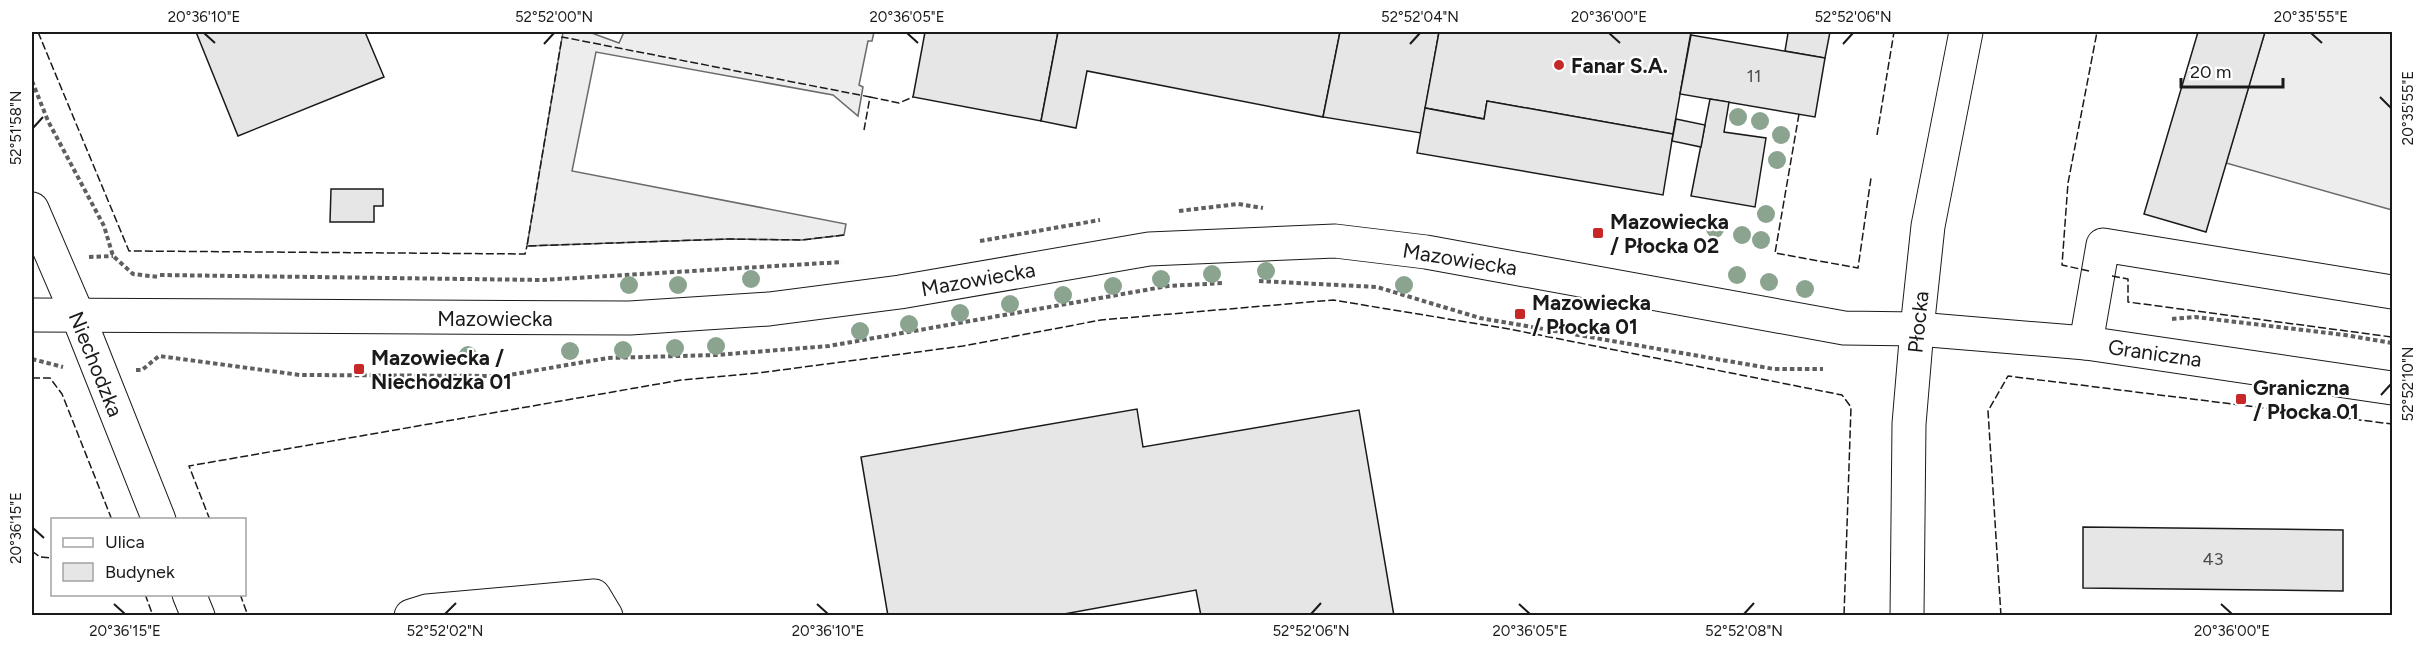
<svg xmlns="http://www.w3.org/2000/svg" width="2424" height="647" font-family="Figtree,sans-serif">
<style>
.built{fill:#ededed;stroke:#6a6a6a;stroke-width:1.5}
.building{fill:#e6e6e6;stroke:#1a1a1a;stroke-width:1.5}
.lines{fill:none;stroke-linecap:round;stroke-linejoin:round}
.minor-casing{stroke:#1a1a1a;stroke-width:35}
.major-casing{stroke:#1a1a1a;stroke-width:35}
.path{stroke:#5f5f5f;stroke-width:4;stroke-dasharray:4.5 3;stroke-linecap:butt}
.minor{stroke:#fff;stroke-width:33}
.major{stroke:#fff;stroke-width:33}
.fence{stroke:#1a1a1a;stroke-width:1.5;stroke-dasharray:8 3;stroke-linecap:butt}
.tree{fill:#8aa48f}
.ticks{fill:none;stroke:#1a1a1a;stroke-width:2}
.poi-dot{fill:#c62828;stroke:#fff;stroke-width:2}
.labels{text-anchor:middle;dominant-baseline:central;stroke-width:4.5;stroke-linejoin:round;paint-order:stroke}
.number-label{font-size:18px;fill:#4d4d4d}
.poi-label{font-size:21px;font-weight:bold;fill:#1a1a1a;stroke:#fff;text-anchor:start}
.street-label{font-size:21px;fill:#1a1a1a;stroke:#fff}
.neatline{fill:none;stroke:#1a1a1a;stroke-width:2}
.ticks-label{font-size:15px;text-anchor:middle;fill:#1a1a1a}
</style>
<rect width="100%" height="100%" fill="#fff"/>
<g class="built">
<path d="M 563,32 L 589,32 L 619,43 L 624,32 L 874,32 L 872,41 L 868,41 L 859,85 L 863,87 L 858,116 L 833,95 L 596,52 L 572,171 L 846,224 L 844,235 L 802,240 L 728,239 L 527,246 Z"/>
<path d="M 2265,32 L 2392,32 L 2392,210 L 2226,163 Z"/>
</g>
<g class="building">
<path d="M 196,32 L 365,32 L 384,77 L 238,136 Z"/>
<path d="M 925,32 L 1058,32 L 1041,121 L 913,97 Z"/>
<path d="M 1058,32 L 1340,32 L 1323,117 L 1087,71 L 1076,128 L 1041,121 Z"/>
<path d="M 1340,32 L 1439,32 L 1421,133 L 1323,117 Z"/>
<path d="M 1439,32 L 1691,32 L 1673,134 L 1487,101 L 1484,119 L 1425,108 Z"/>
<path d="M 1783,32 L 1830,32 L 1825,58 L 1785,51 L 1788,33 Z"/>
<path d="M 2198,32 L 2265,32 L 2206,232 L 2144,214 Z"/>
<path d="M 1691,35 L 1825,58 L 1815,117 L 1680,94 Z"/>
<path d="M 1710,99 L 1729,102 L 1724,132 L 1766,138 L 1755,207 L 1691,196 Z"/>
<path d="M 1487,101 L 1673,134 L 1663,195 L 1417,153 L 1425,108 L 1484,119 Z"/>
<path d="M 1676,119 L 1705,125 L 1701,147 L 1672,141 Z"/>
<path d="M 331,189 L 383,189 L 383,206 L 374,206 L 374,222 L 330,222 Z"/>
<path d="M 1137,409 L 1143,447 L 1359,410 L 1394,616 L 1201,616 L 1196,590 L 1053,616 L 888,616 L 861,457 Z"/>
<path d="M 2083,527 L 2343,530 L 2343,591 L 2083,588 Z"/>
</g>
<g class="lines">
<g class="minor-casing">
<g id="minor">
<path d="M 32,209 L 78,316 L 159,520"/>
<path d="M 32,315 L 630,318 L 769,309 L 900,292 L 1149,249 L 1335,241 L 1426,252 L 1844,328 L 1917,329 L 2086,343 L 2392,388"/>
<path d="M 2086,343 L 2103,245 L 2392,292"/>
<path d="M 189,594 L 198,616"/>
<path d="M 411,616 L 427,611 L 594,596 L 606,616"/>
</g>
</g>
<g class="major-casing">
<path id="major" d="M 1907,616 L 1909,424 L 1917,329 L 1928,226 L 1966,32"/>
</g>
<g class="path">
<path d="M 32,81 L 48,121 L 104,226 L 113,256 L 133,274 L 159,277"/>
<path d="M 1179,211 L 1238,204 L 1263,208"/>
<path d="M 980,241 L 1100,220"/>
<path d="M 89,257 L 113,256"/>
<path d="M 160,275 L 542,280 L 842,262"/>
<path d="M 1259,281 L 1377,287 L 1480,318 L 1774,369 L 1823,369"/>
<path d="M 2172,319 L 2195,317 L 2345,335 L 2392,343"/>
<path d="M 32,359 L 63,367"/>
<path d="M 136,370 L 142,370 L 159,356 L 300,375 L 503,376 L 608,358 L 716,355 L 829,346 L 1168,286 L 1224,283"/>
</g>
<use href="#minor" class="minor"/>
<use href="#major" class="major"/>
<g class="fence">
<path d="M 38,32 L 129,251 L 525,254 L 527,246"/>
<path d="M 870,97 L 899,103 L 913,97"/>
<path d="M 1799,114 L 1775,253 L 1858,268 L 1871,178"/>
<path d="M 1877,135 L 1894,32"/>
<path d="M 844,235 L 802,240 L 728,239 L 527,246 L 562,37 L 870,97 L 864,130"/>
<path d="M 2089,271 L 2062,265 L 2068,183 L 2097,32"/>
<path d="M 2112,276 L 2128,279 L 2128,302 L 2392,337"/>
<path d="M 32,378 L 50,378 L 62,394 L 112,520"/>
<path d="M 210,520 L 189,466 L 681,380 L 758,373 L 963,346 L 1101,320 L 1333,300 L 1509,329 L 1842,395 L 1851,407 L 1844,616"/>
<path d="M 32,551 L 40,557 L 52,558"/>
<path d="M 145,594 L 153,616"/>
<path d="M 240,594 L 248,616"/>
<path d="M 2001,616 L 1988,411 L 2008,376 L 2392,424"/>
</g>
</g>
<g class="tree">
<circle cx="1738" cy="117" r="9"/>
<circle cx="1760" cy="121" r="9"/>
<circle cx="1781" cy="135" r="9"/>
<circle cx="1777" cy="160" r="9"/>
<circle cx="1766" cy="214" r="9"/>
<circle cx="1715" cy="229" r="9"/>
<circle cx="1742" cy="235" r="9"/>
<circle cx="1761" cy="240" r="9"/>
<circle cx="1266" cy="271" r="9"/>
<circle cx="1212" cy="274" r="9"/>
<circle cx="1737" cy="275" r="9"/>
<circle cx="751" cy="279" r="9"/>
<circle cx="1161" cy="279" r="9"/>
<circle cx="1769" cy="282" r="9"/>
<circle cx="629" cy="285" r="9"/>
<circle cx="678" cy="285" r="9"/>
<circle cx="1404" cy="285" r="9"/>
<circle cx="1113" cy="286" r="9"/>
<circle cx="1805" cy="289" r="9"/>
<circle cx="1063" cy="295" r="9"/>
<circle cx="1010" cy="304" r="9"/>
<circle cx="960" cy="313" r="9"/>
<circle cx="909" cy="324" r="9"/>
<circle cx="860" cy="331" r="9"/>
<circle cx="716" cy="346" r="9"/>
<circle cx="675" cy="348" r="9"/>
<circle cx="623" cy="350" r="9"/>
<circle cx="570" cy="351" r="9"/>
<circle cx="468" cy="355" r="9"/>
</g>
<path class="ticks" d="M 204,33 L 215,43M 907,33 L 918,43M 1609,33 L 1620,43M 2311,33 L 2322,43M 544,44 L 554,33M 1410,44 L 1420,33M 1843,44 L 1853,33M 2380,97 L 2391,108M 33,128 L 43,117M 2381,395 L 2391,384M 33,528 L 44,538M 114,604 L 125,614M 817,604 L 828,614M 1519,604 L 1530,614M 2221,604 L 2232,614M 445,614 L 456,603M 1311,614 L 1321,603M 1744,614 L 1754,603"/>
<g class="poi-dot">
<circle cx="1559" cy="65" r="6"/>
<rect x="1592" y="227" width="12" height="12" rx="3"/>
<rect x="1514" y="308" width="12" height="12" rx="3"/>
<rect x="353" y="363" width="12" height="12" rx="3"/>
<rect x="2235" y="393" width="12" height="12" rx="3"/>
</g>
<g class="labels">
<g class="number-label">
<text x="1754" y="76">11</text>
<text x="2213" y="559">43</text>
</g>
<g class="poi-label">
<text x="1571" y="65">Fanar S.A.</text>
<text x="1610" y="221">Mazowiecka<tspan x="1610" dy="24">/ Płocka 02</tspan></text>
<text x="1532" y="302">Mazowiecka<tspan x="1532" dy="24">/ Płocka 01</tspan></text>
<text x="371" y="357">Mazowiecka /<tspan x="371" dy="24">Niechodzka 01</tspan></text>
<text x="2253" y="387">Graniczna<tspan x="2253" dy="24">/ Płocka 01</tspan></text>
</g>
<g class="street-label">
<text transform="translate(1460 259) rotate(9)">Mazowiecka</text>
<text transform="translate(978 279) rotate(-10)">Mazowiecka</text>
<text x="495" y="318">Mazowiecka</text>
<text transform="translate(1918 322) rotate(-84)">Płocka</text>
<text transform="translate(2155 353) rotate(8)">Graniczna</text>
<text transform="translate(96 364) rotate(68)">Niechodzka</text>
</g>
</g>
<rect width="2424" height="647" fill="none" stroke="#ffffff" stroke-width="66"/>
<rect x="51" y="518" width="195" height="78" fill="#ffffff" stroke="#a3a3a3" stroke-width="1.5"/>
<rect x="63" y="538" width="30" height="9" fill="#ffffff" stroke="#a3a3a3" stroke-width="1.5"/>
<text x="105" y="548" font-size="18" fill="#1a1a1a">Ulica</text>
<rect x="63" y="563" width="30" height="18" fill="#e6e6e6" stroke="#a3a3a3" stroke-width="1.5"/>
<text x="105" y="578" font-size="18" fill="#1a1a1a">Budynek</text>
<path d="M2181 78v9h102v-9" fill="none" stroke="#1a1a1a" stroke-width="3"/>
<text x="2190" y="78" font-size="18" fill="#1a1a1a" stroke="#ffffff" stroke-width="4.5" paint-order="stroke">20 m</text>
<rect x="33" y="33" width="2358" height="581" class="neatline"/>
<g class="ticks-label">
<text x="204" y="22">20°36'10"E</text>
<text x="554" y="22">52°52'00"N</text>
<text x="907" y="22">20°36'05"E</text>
<text x="1420" y="22">52°52'04"N</text>
<text x="1609" y="22">20°36'00"E</text>
<text x="1853" y="22">52°52'06"N</text>
<text x="2311" y="22">20°35'55"E</text>
<text transform="translate(2408 108) rotate(-90)" y="5">20°35'55"E</text>
<text transform="translate(16 128) rotate(-90)" y="5">52°51'58"N</text>
<text transform="translate(2408 384) rotate(-90)" y="5">52°52'10"N</text>
<text transform="translate(16 528) rotate(-90)" y="5">20°36'15"E</text>
<text x="125" y="636">20°36'15"E</text>
<text x="445" y="636">52°52'02"N</text>
<text x="828" y="636">20°36'10"E</text>
<text x="1311" y="636">52°52'06"N</text>
<text x="1530" y="636">20°36'05"E</text>
<text x="1744" y="636">52°52'08"N</text>
<text x="2232" y="636">20°36'00"E</text>
</g>
</svg>
